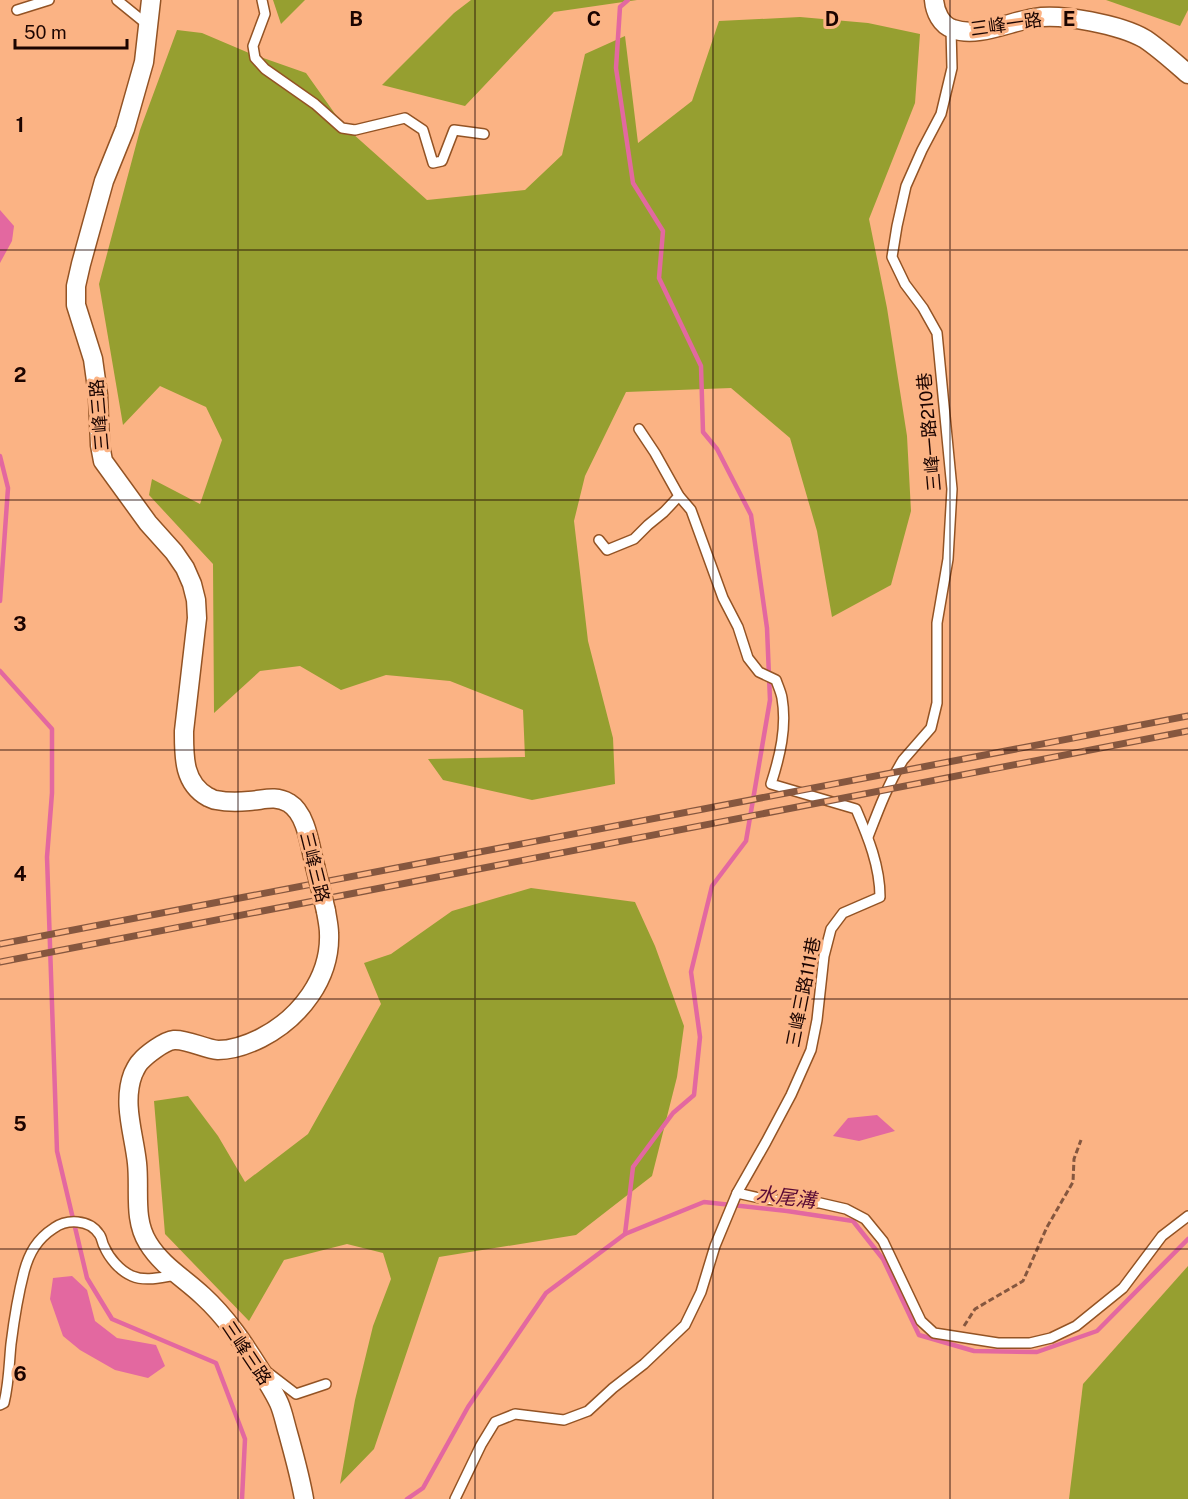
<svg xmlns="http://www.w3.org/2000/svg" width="1188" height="1499" font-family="'Public Sans','Noto Sans TC',sans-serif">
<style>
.forest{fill:#969f30}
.water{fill:#e368a0}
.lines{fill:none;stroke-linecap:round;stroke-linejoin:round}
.stream{stroke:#e368a0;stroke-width:4.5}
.lane-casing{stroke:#935324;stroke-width:12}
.street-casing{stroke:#935324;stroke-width:21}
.path{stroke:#85573f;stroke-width:3;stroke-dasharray:6 3;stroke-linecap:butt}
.lane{stroke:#fff;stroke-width:9}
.street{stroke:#fff;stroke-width:18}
.rail-casing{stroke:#86573f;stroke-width:7}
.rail{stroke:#fbb384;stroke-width:4.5;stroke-dasharray:14;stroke-linecap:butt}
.street-bridge-casing{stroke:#935324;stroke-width:21;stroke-linecap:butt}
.street-bridge{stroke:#fff;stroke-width:18}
.grid{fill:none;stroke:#1b0400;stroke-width:1.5;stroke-opacity:0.55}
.labels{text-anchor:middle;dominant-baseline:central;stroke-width:6;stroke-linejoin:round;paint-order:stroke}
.street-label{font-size:18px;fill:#1b0400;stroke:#fbb384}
.water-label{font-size:20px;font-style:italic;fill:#590a35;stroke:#fbb384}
.grid-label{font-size:20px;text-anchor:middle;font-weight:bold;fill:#1b0400;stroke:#fbb384;stroke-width:6;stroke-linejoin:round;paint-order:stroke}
</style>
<rect width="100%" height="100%" fill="#fbb384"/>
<g class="forest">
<path d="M 273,0 L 305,0 L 281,24 Z"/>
<path d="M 471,0 L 637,0 L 554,12 L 465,106 L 382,85 L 454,13 Z"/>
<path d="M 1106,0 L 1188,0 L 1188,10 L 1180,26 Z"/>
<path d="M 800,17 L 868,23 L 920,34 L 915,103 L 869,219 L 887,308 L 907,436 L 911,511 L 891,585 L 832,617 L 817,531 L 790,438 L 731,388 L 626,392 L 585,476 L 574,521 L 588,641 L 613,738 L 615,784 L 532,800 L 443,780 L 428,759 L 525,757 L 523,710 L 450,681 L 386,675 L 341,690 L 300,666 L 260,671 L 214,713 L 213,564 L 149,495 L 152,479 L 200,504 L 222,440 L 206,407 L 160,386 L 123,425 L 99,284 L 140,130 L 177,30 L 202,33 L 249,53 L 306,73 L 343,125 L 427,200 L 525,190 L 562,155 L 585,54 L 625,36 L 638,143 L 692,101 L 719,21 Z"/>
<path d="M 531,888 L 635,902 L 655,946 L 684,1026 L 677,1077 L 652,1176 L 576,1235 L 439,1257 L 374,1449 L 340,1484 L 355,1400 L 373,1326 L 391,1279 L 383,1253 L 347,1244 L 284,1260 L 249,1321 L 165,1234 L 154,1101 L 188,1096 L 218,1136 L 245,1182 L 308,1134 L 381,1004 L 364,963 L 391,954 L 452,911 Z"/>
<path d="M 1188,1266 L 1188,1499 L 1069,1499 L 1083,1384 Z"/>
</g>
<g class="water">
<path d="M 0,210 L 14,226 L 12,241 L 0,263 Z"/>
<path d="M 877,1115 L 895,1131 L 859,1141 L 833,1136 L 848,1118 Z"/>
<path d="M 72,1276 L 87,1290 L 95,1321 L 117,1338 L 156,1345 L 165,1366 L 148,1378 L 115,1370 L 80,1350 L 63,1336 L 50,1299 L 53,1278 Z"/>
</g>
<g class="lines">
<g class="stream">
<path d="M 0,456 L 8,488 L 0,601"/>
<path d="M 0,671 L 52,729 L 52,793 L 47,857 L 57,1151 L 87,1278 L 112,1319 L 216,1363 L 245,1439 L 242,1499"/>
<path d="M 625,1234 L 633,1167 L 673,1113 L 694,1095 L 700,1037 L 691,972 L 712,886 L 746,841 L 770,700 L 767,628 L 751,515 L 717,449 L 703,432 L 701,366 L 659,278 L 663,231 L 633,183 L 616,68 L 620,7 L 628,0"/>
<path d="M 407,1499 L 423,1488 L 468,1407 L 546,1293 L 625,1234 L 704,1202 L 787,1211 L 853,1221 L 883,1259 L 919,1335 L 974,1351 L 1037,1352 L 1097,1331 L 1188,1239"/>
</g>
<g class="lane-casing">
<g id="lane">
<path d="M 117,0 L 149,26"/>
<path d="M 262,0 L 265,14 L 253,46 L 255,58 L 265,69 L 315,104 L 342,128 L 355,130 L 405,118 L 423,130 L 433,163 L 442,161 L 454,130 L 484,134"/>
<path d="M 17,10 L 49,0"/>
<path d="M 599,540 L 607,550 L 634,539 L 648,525 L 664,512 L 679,496"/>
<path d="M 868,837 C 878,811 888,784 903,760 L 931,728 L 937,703 L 937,623 L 948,559 L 952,489 L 937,333 L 923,308 L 905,284 L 892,257 L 897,226 L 906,186 L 922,150 L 941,114 L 952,68 L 951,29"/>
<path d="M 737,1193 L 764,1199 L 797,1202 L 820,1203 L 846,1209 L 865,1219 L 883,1241 L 921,1321 L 934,1333 L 998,1343 L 1030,1343 L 1051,1338 L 1076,1326 L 1123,1288 L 1162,1236 L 1188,1216"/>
<path d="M 266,1371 L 296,1394 L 326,1384"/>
<path d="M 0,1405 L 4,1403 C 9,1383 9,1364 11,1344 C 14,1320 18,1295 24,1272 C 29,1253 37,1239 54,1228 C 67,1219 89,1219 99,1234 C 102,1237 102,1243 104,1246 C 109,1258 120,1271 132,1276 C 146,1282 162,1277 177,1275"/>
<path d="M 455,1499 L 481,1445 L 495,1422 L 515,1414 L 564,1420 L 588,1411 L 613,1388 L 644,1364 L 685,1325 L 701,1292 L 715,1246 L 737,1193 L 766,1142 L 791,1095 L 811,1050 L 817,1020 L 824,956 L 831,929 L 843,913 L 880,897 C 880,866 868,837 856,809 L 771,784 C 780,756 787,727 782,698 C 781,692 778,686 776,680 L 759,672 L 748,658 L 738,627 L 723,598 L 691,510 L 679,496 L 655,453 L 639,429"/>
</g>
</g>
<g class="street-casing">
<g id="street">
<path d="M 151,0 L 144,62 L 125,129 L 104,181 L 81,264 L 76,286 L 76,305 L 93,359 L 98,395 L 100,445 L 103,461 L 148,523 L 174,552 L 185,568 L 192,584 L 196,600 L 197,618 L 184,731 C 184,756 183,783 208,797 C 211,798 213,800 216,800 C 226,802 239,802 249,801 C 264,800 275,795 289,803 C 307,814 310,847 315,866"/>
<path d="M 934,0 C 935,12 941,25 953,29 C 977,38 1009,22 1034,18 C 1061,13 1121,25 1145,39 C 1160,49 1174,62 1188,74"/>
<path d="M 304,1499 C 300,1476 294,1455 288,1433 C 285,1423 283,1412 279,1403 C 274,1392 267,1382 261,1371 C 244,1344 227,1318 203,1296 C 184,1278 162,1266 148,1243 C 133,1219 140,1190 137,1163 C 134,1134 122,1103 133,1074 C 135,1070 137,1065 140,1062 C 146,1055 164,1041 174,1040 C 187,1039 205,1049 218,1050 C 232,1050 249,1044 261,1038 C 300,1018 331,978 329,933 C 329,926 327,918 326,911"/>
</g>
</g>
<path class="path" d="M 964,1326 L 975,1309 L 1023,1281 L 1047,1227 L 1073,1182 L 1074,1159 L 1081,1140"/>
<use href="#lane" class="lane"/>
<use href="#street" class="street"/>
<g class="rail-casing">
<g id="rail">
<path d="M 0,944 L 1188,716"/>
<path d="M 0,962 L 1188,731"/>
</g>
</g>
<use href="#rail" class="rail"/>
<g class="street-bridge-casing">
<path id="street-bridge" d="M 315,866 L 326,911"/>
</g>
<use href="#street-bridge" class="street-bridge"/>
</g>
<path class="grid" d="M 238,0 L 238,1499M 475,0 L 475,1499M 713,0 L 713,1499M 950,0 L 950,1499M 0,250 L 1188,250M 0,500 L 1188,500M 0,750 L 1188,750M 0,999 L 1188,999M 0,1249 L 1188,1249"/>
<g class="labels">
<g class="street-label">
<text transform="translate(1006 24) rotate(-8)">三峰一路</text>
<text transform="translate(99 415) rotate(-95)">三峰三路</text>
<text transform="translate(929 432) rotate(-95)">三峰一路210巷</text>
<text transform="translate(315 867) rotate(76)">三峰三路</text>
<text transform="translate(803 992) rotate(-79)">三峰三路111巷</text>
<text transform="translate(247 1353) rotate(56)">三峰三路</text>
</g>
<g class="water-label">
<text transform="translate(786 1197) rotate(7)">水尾溝</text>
</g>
</g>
<g class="grid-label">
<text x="356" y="26">B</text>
<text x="594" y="26">C</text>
<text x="832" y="26">D</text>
<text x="1069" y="26">E</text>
<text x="20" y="132">1</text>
<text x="20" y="382">2</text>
<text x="20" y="631">3</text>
<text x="20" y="881">4</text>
<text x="20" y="1131">5</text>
<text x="20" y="1381">6</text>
</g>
<path d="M15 39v9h112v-9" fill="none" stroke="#1b0400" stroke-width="3"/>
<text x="24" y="39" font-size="18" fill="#1b0400" stroke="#fbb384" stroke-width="4.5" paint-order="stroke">50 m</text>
</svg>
